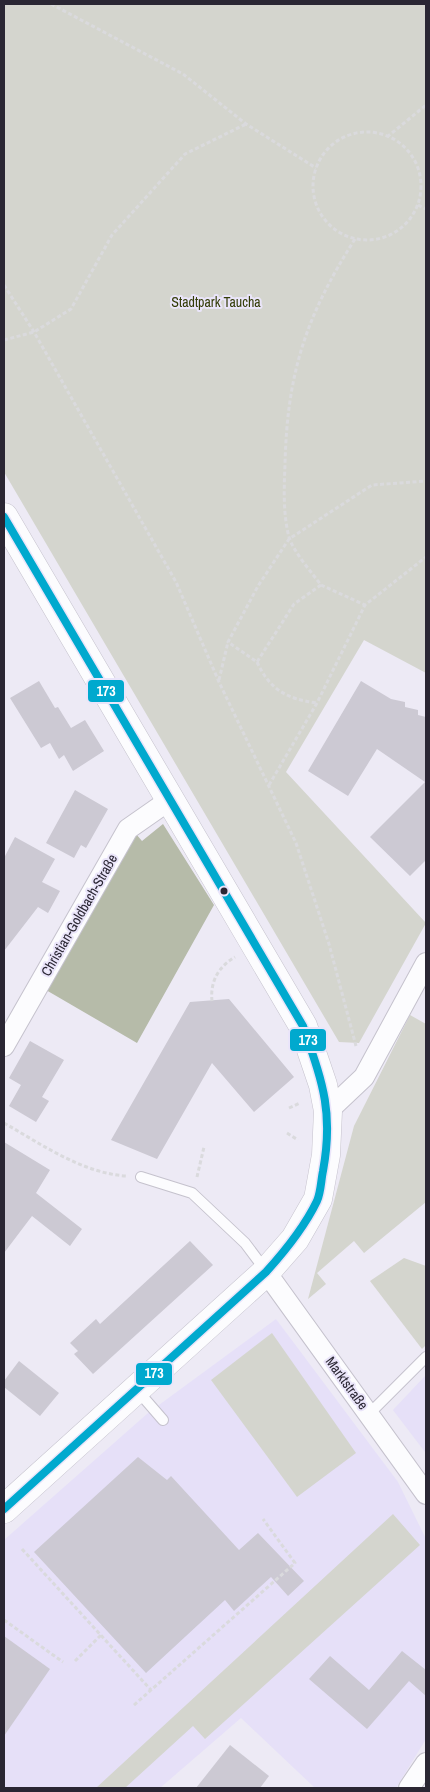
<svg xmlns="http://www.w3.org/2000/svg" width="430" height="1792" font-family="'Archivo Narrow',sans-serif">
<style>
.built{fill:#e6e0f8}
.green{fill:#d4d5ce}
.water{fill:#b6bba9}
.building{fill:#ccc9d3}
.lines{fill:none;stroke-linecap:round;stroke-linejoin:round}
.lane-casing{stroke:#c5c2cd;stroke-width:12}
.street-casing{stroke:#c5c2cd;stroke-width:22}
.secondary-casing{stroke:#c5c2cd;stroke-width:29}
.path{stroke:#dadadd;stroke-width:3;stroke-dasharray:4 2.5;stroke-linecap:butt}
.lane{stroke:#fcfcfe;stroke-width:10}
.street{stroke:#fcfcfe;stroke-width:20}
.secondary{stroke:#fcfcfe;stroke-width:28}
.bus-1-casing{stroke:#eae5fa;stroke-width:11}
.bus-1{stroke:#00a9ce;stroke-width:8}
.bus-dot{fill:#2a2633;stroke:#eae5fa;stroke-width:2}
.labels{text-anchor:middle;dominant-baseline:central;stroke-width:4;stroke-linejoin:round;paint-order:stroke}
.park-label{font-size:14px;fill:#333c07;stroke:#eae5fa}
.street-label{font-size:14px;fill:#2a2633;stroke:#eae5fa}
.line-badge{stroke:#eae5fa;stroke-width:2}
.badge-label{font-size:14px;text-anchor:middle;font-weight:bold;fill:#fff}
</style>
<rect width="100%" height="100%" fill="#edeaf5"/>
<g class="built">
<path d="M 276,1319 L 398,1482 L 426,1539 L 426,1739 L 396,1788 L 315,1788 L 241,1718 L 160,1788 L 4,1788 L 4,1540 L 148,1413 Z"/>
<path d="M 426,1375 L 426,1452 L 425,1452 L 393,1410 Z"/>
</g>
<g class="green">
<path d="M 4,4 L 426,4 L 426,673 L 364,640 L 286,772 L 426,923 L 359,1043 L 339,1042 L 4,472 Z"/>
<path d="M 410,1015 L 426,1024 L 426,1202 L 364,1253 L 354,1241 L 317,1273 L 326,1284 L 308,1299 L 354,1126 Z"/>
<path d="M 404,1258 L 426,1266 L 426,1345 L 422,1349 L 370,1281 Z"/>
<path d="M 272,1333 L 356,1453 L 297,1497 L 211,1380 Z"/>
<path d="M 393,1514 L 420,1545 L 205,1739 L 193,1726 L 125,1788 L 96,1788 Z"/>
</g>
<path class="water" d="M 163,824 L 214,905 L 137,1043 L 46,990 L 136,834 L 142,841 Z"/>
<g class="building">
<path d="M 39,681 L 55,708 L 58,707 L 71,728 L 85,720 L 104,751 L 73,771 L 64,755 L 59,759 L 50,743 L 41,748 L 10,698 Z"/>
<path d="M 361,681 L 391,699 L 405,702 L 405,707 L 418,710 L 418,715 L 426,717 L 426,860 L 410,876 L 370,837 L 425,782 L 377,749 L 348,796 L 308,771 Z"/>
<path d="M 75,790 L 108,809 L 86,848 L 81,845 L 74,858 L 46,843 Z"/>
<path d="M 15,837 L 55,859 L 42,882 L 60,891 L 48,913 L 38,907 L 4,951 L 4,858 Z"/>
<path d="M 229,999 L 294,1077 L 254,1112 L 212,1063 L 157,1159 L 111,1140 L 190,1002 Z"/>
<path d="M 30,1041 L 64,1060 L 42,1097 L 49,1101 L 36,1122 L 9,1106 L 21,1085 L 9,1078 Z"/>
<path d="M 4,1142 L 50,1170 L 36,1193 L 82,1229 L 70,1246 L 32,1216 L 4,1253 Z"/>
<path d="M 190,1241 L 213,1265 L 93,1374 L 74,1354 L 78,1351 L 70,1343 L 96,1319 L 100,1324 Z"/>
<path d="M 19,1361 L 59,1393 L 40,1416 L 4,1387 L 4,1381 Z"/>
<path d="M 138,1457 L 167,1480 L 171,1476 L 239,1550 L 258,1533 L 304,1581 L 288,1596 L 271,1577 L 234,1611 L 225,1600 L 146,1673 L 34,1552 Z"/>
<path d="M 4,1636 L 50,1669 L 4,1736 Z"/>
<path d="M 402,1651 L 426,1670 L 426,1696 L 409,1681 L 367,1729 L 309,1679 L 330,1656 L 369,1690 Z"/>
<path d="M 230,1745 L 269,1776 L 260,1788 L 196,1788 Z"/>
</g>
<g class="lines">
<g class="lane-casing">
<g id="lane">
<path d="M 141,1177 L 192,1193 L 245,1243 L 266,1271"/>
<path d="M 137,1390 L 163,1420"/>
<path d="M 369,1414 L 426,1357"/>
</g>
</g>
<g class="street-casing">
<g id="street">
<path d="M 4,1046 L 128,829 L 171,799"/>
<path d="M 328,1111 L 364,1077 L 426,963"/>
<path d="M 266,1272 L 426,1494"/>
<path d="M 409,1788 L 426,1763"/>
</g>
</g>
<g class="secondary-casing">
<path id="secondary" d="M 4,517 L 303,1026 L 323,1085 L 328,1111 L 326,1155 L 318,1199 L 295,1239 L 266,1272 L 4,1509"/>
</g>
<g class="path">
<path d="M 51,4 L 183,74 L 246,124 L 316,168"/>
<circle cx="367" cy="186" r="54"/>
<path d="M 387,137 L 426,105"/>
<path d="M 418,205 L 426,209"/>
<path d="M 355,239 C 306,316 287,373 285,465 C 284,489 283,514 289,537 C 293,551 312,573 321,585 L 294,604 L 257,662 L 228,642 L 258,586 L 289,539 L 372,485 L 426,481"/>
<path d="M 4,285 L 34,332 L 176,582 L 219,682 L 296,843 L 329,944 L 356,1046"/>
<path d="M 4,340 L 34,332 L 71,309 L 112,235 L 185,154 L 246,124"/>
<path d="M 321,585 L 365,605"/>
<path d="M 257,662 C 270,690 287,699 317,703"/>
<path d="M 219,680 L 228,642"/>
<path d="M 269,785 L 317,703 L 365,605 L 426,557"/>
<path d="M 212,1001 C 210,982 218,967 235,957"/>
<path d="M 289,1108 L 300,1103"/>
<path d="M 4,1123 C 41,1144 82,1173 126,1176"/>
<path d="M 287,1133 L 298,1140"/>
<path d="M 197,1177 L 204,1147"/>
<path d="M 22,1549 L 151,1690"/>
<path d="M 4,1620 L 63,1662"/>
<path d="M 75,1661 L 101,1635"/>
<path d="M 134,1705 L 295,1563 L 263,1519"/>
</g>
<use href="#lane" class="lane"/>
<use href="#street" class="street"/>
<use href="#secondary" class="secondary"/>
<g class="bus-1-casing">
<path id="bus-1" d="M 4,517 L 303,1026 C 322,1081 334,1111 323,1171 C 321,1180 321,1192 317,1201 C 304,1228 286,1250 266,1272 L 4,1509"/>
</g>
<use href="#bus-1" class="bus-1"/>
</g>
<circle class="bus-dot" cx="224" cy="891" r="4.5"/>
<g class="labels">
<g class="park-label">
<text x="216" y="302">Stadtpark Taucha</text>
</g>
<g class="street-label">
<text transform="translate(79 915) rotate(-60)">Christian-Goldbach-Straße</text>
<text transform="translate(347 1383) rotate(54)">Marktstraße</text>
</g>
</g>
<g class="line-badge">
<rect x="87" y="679" width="38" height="24" rx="5" fill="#00a9ce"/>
<rect x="289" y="1028" width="38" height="24" rx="5" fill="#00a9ce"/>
<rect x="135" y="1362" width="38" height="24" rx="5" fill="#00a9ce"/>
</g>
<g class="badge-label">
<text x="106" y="696">173</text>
<text x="308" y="1045">173</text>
<text x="154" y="1378">173</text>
</g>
<rect width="430" height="1792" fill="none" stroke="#2a2633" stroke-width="10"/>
</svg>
